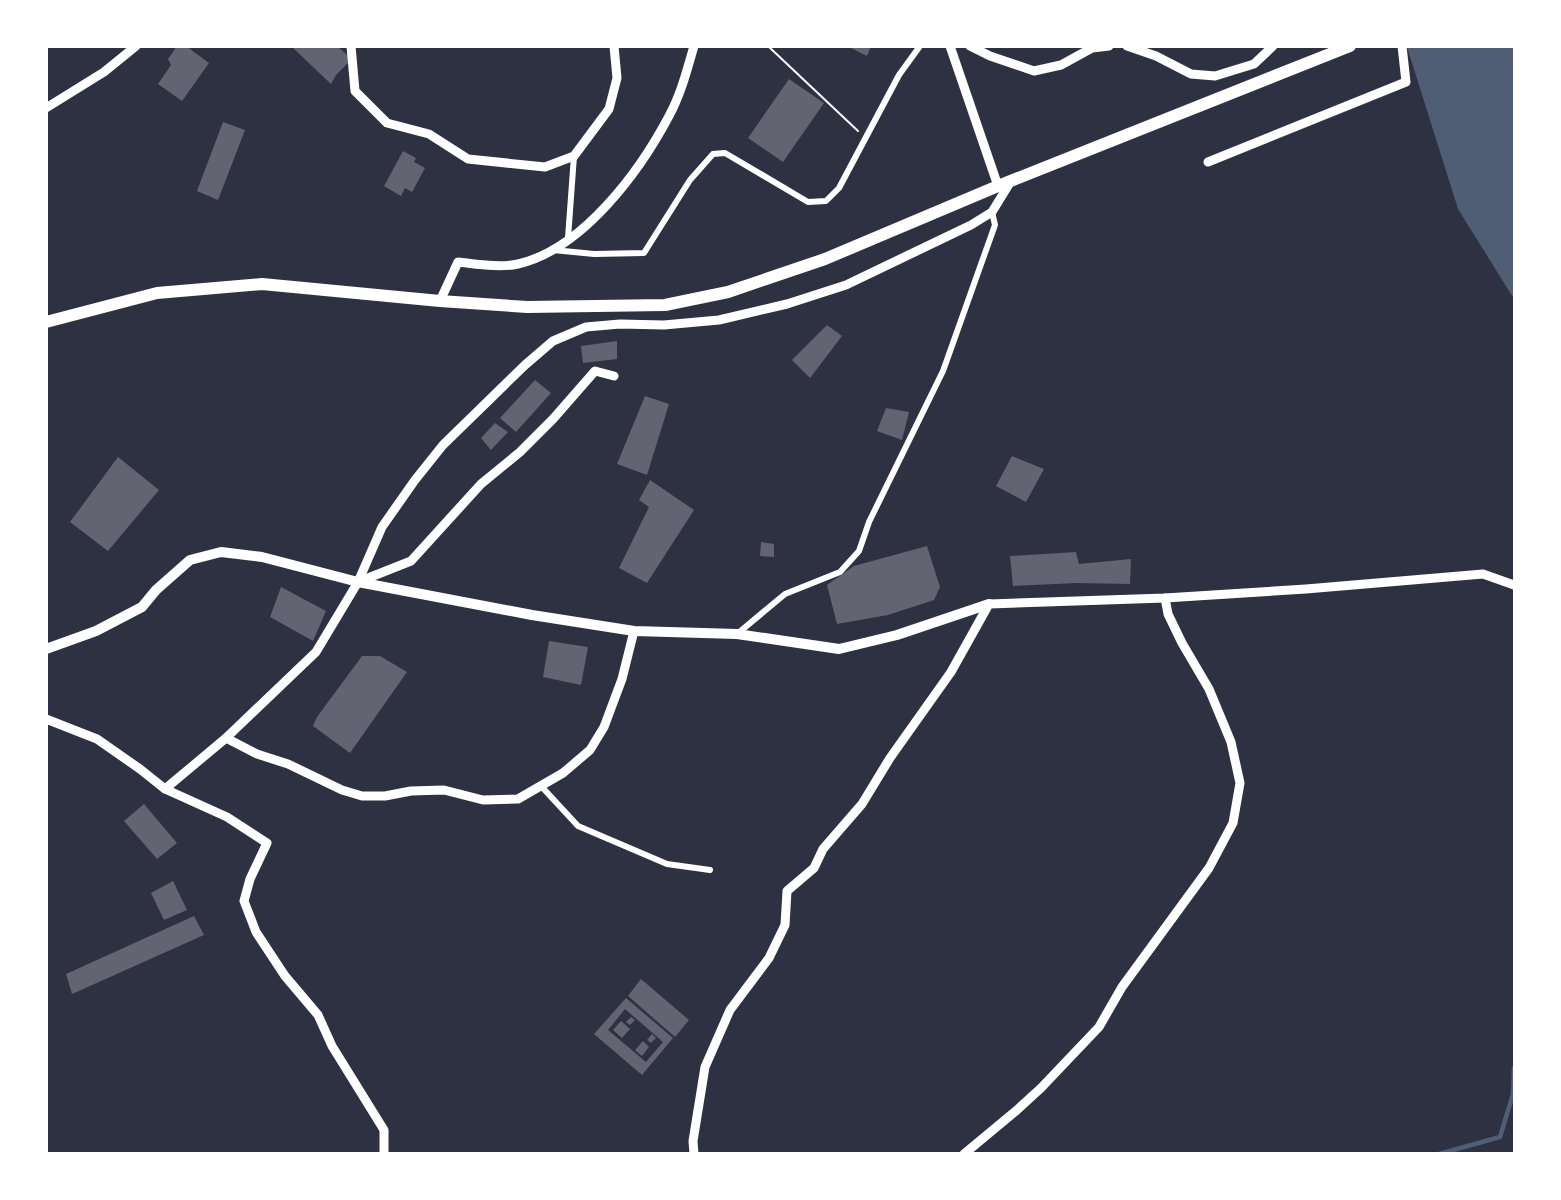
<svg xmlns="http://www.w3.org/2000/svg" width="1561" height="1200" font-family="'Archivo Narrow',sans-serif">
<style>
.water{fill:#4f5d75}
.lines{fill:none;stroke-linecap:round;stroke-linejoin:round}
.stream{stroke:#4f5d75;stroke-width:4.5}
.building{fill:#626471;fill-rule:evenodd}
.path{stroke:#fff;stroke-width:2}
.minor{stroke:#fff;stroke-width:6}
.tertiary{stroke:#fff;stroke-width:9}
.secondary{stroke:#fff;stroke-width:10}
.primary{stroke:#fff;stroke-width:12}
</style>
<rect width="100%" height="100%" fill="#2d3142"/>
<path class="water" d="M 1407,47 L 1514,47 L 1514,299 L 1458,209 Z"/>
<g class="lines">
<path class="stream" d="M 1439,1154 L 1500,1137 L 1513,1094 L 1514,1068"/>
</g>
<g class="building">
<path d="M 177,46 L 186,46 L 209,63 L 182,101 L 158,84 L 171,65 L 168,59 Z"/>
<path d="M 291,46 L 337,46 L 352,59 L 336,75 L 331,84 Z"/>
<path d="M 847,46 L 871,46 L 867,56 Z"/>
<path d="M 789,79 L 824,103 L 783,162 L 748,138 Z"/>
<path d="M 223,122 L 245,130 L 218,200 L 197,191 Z"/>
<path d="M 403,151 L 416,158 L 414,162 L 425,168 L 412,192 L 405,188 L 401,196 L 384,186 Z"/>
<path d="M 827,325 L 842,336 L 810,378 L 792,360 Z"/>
<path d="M 617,341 L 617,359 L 583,363 L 581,346 Z"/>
<path d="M 535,380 L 551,393 L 516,432 L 500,418 Z"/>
<path d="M 645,396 L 669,404 L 647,475 L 617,464 Z"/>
<path d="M 886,408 L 909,412 L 902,440 L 877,431 Z"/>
<path d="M 495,423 L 508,432 L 491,450 L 481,438 Z"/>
<path d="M 1012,456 L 1044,469 L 1026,502 L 996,486 Z"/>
<path d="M 118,457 L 159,490 L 108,551 L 70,522 Z"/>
<path d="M 650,480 L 694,510 L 647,583 L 619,568 L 649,507 L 639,500 Z"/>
<path d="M 761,542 L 774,544 L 774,557 L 760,556 Z"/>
<path d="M 927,546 L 940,587 L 934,600 L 888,615 L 837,624 L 827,585 L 854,566 Z"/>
<path d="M 1076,552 L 1079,564 L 1131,559 L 1130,584 L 1077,583 L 1013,586 L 1010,556 Z"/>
<path d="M 281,587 L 326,611 L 313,641 L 270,617 Z"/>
<path d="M 549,641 L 588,647 L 581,685 L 543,677 Z"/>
<path d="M 362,656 L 380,656 L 407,672 L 350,753 L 313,726 L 317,717 Z"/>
<path d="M 144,804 L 177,843 L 157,859 L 124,821 Z"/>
<path d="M 173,881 L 187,910 L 164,920 L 151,893 Z"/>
<path d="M 194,916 L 204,935 L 72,994 L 66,974 Z"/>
<path d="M 641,979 L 689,1020 L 675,1037 L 628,996 Z"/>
<path d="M 626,998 L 673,1038 L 642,1075 L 594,1034 ZM 625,1009 L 663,1042 L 646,1062 L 608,1030 Z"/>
<path d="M 631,1017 L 635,1020 L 630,1025 L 626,1022 Z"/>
<path d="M 621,1021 L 630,1029 L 622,1038 L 613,1030 Z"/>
<path d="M 652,1034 L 656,1038 L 651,1043 L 647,1040 Z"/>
<path d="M 643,1041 L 649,1047 L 642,1056 L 635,1050 Z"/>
</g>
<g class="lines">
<path class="path" d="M 768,46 L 858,131"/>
<g class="minor">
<path d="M 568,238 L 574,156"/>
<path d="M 553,250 L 594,254 L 644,253 L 690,180 L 713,154 L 725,153 L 808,202 L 826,201 L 839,188 L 899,75 L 920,46"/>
<path d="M 737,634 L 785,594 L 840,572 L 859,551 L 869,522 L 943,371 L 995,225 L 992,212"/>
<path d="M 541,786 L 578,826 L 667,864 L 710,870"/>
</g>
<g class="tertiary">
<path d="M 351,46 L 355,91 L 387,123 L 429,134 L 468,159 L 545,167 L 574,156 L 609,109 L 617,78 L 614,46"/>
<path d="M 950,46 L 998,186"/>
<path d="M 970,46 L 990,56 L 1034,71 L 1061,65 L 1092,48 L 1109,46"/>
<path d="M 1127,46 L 1156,56 L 1191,74 L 1215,76 L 1254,64 L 1273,46"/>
<path d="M 46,108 L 104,72 L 136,46"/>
<path d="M 1208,162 L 1406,82 L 1402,46"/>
<path d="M 440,301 L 458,262 C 477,264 499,268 518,264 C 583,249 640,171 669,116 C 681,94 687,70 694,46"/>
<path d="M 358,582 L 411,561 L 481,484 L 520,452 L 553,419 L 595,371 L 614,376"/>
<path d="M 46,719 L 97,739 L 140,769 L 165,789 L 226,738 L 316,652 L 358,582 L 382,527 L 415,480 L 443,445 L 525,365 L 553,341 L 586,327 L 620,324 L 664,325 L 719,320 L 787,304 L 846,285 L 971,225 L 992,212 L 1011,181"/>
<path d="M 226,738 L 257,754 L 288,764 L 342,790 L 362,796 L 385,796 L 411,791 L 444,790 L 483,800 L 518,799 L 563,773 L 590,750 L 604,727 L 622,679 L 634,631"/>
<path d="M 165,789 L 227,817 L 267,843 L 250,879 L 244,901 L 256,932 L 285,976 L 318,1015 L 332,1046 L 384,1130 L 384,1154"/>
<path d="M 694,1154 L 693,1141 L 705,1067 L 730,1010 L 769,958 L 785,925 L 787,891 L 814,868 L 823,849 L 862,804 L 890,758 L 951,672 L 989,604 L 1165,598 L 1306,589 L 1483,574 L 1514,585"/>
<path d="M 964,1154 L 1017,1110 L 1041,1088 L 1099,1027 L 1122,987 L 1209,868 L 1233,823 L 1240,783 L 1231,742 L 1209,689 L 1182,643 L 1168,614 L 1165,598"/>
</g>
<path class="secondary" d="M 46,649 L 96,631 L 142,607 L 156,590 L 190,560 L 221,552 L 262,557 L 358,582 L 532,615 L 634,631 L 737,634 L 839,649 L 897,635 L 989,604"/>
<path class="primary" d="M 46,322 L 157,293 L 262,284 L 440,301 L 527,307 L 665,305 L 728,292 L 825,259 L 998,186 L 1350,46"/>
</g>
<rect width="1561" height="1200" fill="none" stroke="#ffffff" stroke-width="96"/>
</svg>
